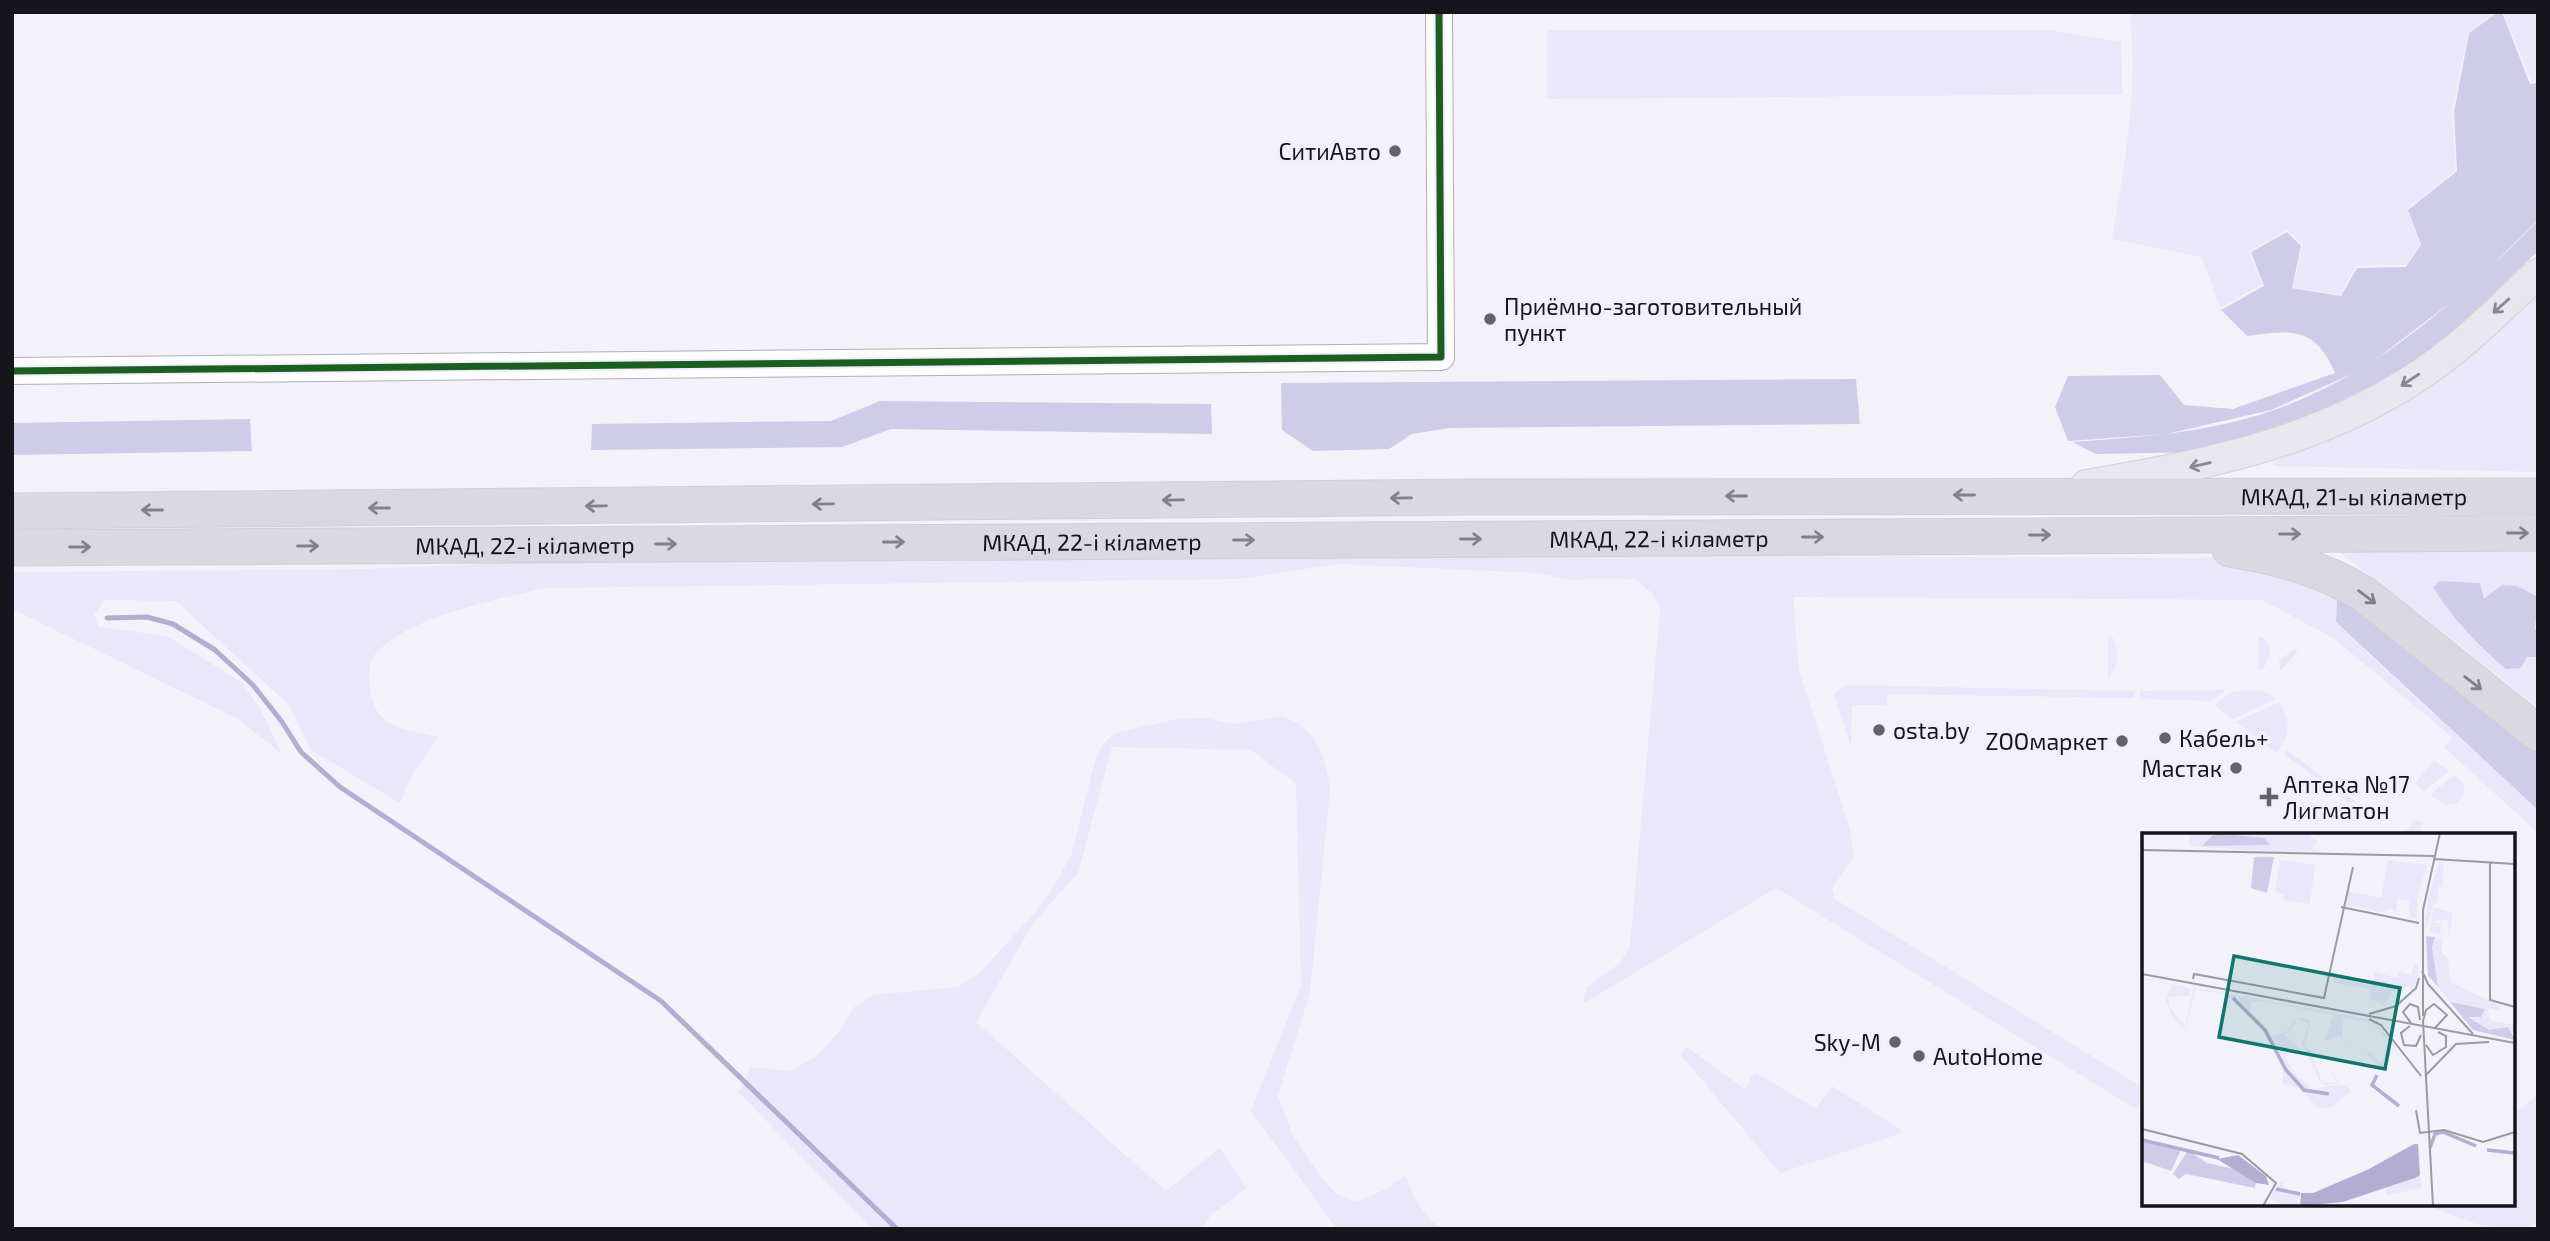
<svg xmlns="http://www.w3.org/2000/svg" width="2550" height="1241" font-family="'Exo 2',sans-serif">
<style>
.green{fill:#eae7fb}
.forest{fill:#cfcce9}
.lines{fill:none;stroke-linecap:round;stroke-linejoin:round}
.stream{stroke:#b3add1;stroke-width:5}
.secondary-casing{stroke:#b0afb6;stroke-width:28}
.primary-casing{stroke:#d1d0d4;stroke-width:32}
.highway-casing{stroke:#d1d0d4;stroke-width:37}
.secondary{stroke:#fdfdfe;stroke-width:26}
.primary{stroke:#e8e7ed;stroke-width:30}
.highway{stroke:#dad8e1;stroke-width:35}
.cycleway-casing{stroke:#f1effd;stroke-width:11}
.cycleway{stroke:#1b5e20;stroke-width:7}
.oneway{stroke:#8a888e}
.oneway2{stroke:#828088}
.poi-dot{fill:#636269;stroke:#f1effd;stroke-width:2.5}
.labels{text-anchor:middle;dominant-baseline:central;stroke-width:7;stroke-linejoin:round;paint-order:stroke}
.poi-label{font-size:23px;fill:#16151b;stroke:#f1effd;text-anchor:start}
.street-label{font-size:23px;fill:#16151b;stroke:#f1effd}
.inset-river{fill:none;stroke:#b3add1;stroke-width:3.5}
.inset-road{fill:none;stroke:#9b9aa1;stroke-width:2}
.view{fill:#0f766e;fill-opacity:0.15;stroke:#0f766e;stroke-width:3.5}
.inset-edge{fill:none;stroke:#16151b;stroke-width:3.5}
</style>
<rect width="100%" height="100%" fill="#f3f2fa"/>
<g class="green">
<path d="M 2135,12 L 2496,12 L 2468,32 L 2452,111 L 2456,170 L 2407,209 L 2420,245 L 2406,265 L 2356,266 L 2340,295 L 2293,287 L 2303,244 L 2287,230 L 2249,251 L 2262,284 L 2220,308 L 2202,257 L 2112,239 C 2125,164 2138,92 2130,16 Z"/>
<path d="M 2503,12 L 2538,12 L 2538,81 L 2532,82 Z"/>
<path d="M 1547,30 L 2050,30 L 2121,42 L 2122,94 L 1547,99 Z"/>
<path d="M 2538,288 L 2538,472 L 2274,466 L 2273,462 L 2355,428 Z"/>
<path d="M 2373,546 L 2538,551 L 2538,597 L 2517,586 L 2502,585 L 2484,600 L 2480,583 L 2440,581 L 2445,605 L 2489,655 L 2536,657 L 2538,707 L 2337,550 Z"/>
<path d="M 1670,556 L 2228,558 L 2338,585 L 2361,647 L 2538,810 L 2538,833 L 2444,747 L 2452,737 L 2333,638 L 2262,600 L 1793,597 L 1799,670 L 1851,833 L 1854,857 L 1832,888 L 1835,899 L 2144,1088 L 2144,1099 L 2136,1109 L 1776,888 L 1583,1004 L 1586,988 L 1620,963 L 1630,946 L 1660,609 L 1653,594 L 1636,580 L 1609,578 L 1572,580 L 1536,573 L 1337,564 L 1238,579 L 544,588 C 493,601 418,614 379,650 C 368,660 368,677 370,690 C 377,730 403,728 438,737 L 412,775 L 400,803 L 311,750 L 290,706 L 176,601 L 104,600 L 94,615 L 99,627 L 167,636 L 240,681 L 260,708 L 282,754 L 238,719 L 12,609 L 12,572 L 363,569 L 534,562 Z"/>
<path d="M 2108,636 L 2113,638 C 2119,651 2119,668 2108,677 Z"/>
<path d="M 2259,636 L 2267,640 L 2271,651 L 2264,668 L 2258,670 Z"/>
<path d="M 2295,649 L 2298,651 L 2280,671 L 2279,660 Z"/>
<path d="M 1846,685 L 2134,691 L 2134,698 L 1887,694 L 1887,705 L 1852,705 L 1851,747 L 1834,694 Z"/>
<path d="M 2226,690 L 2210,701 L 2140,699 L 2140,691 Z"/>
<path d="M 2246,690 L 2264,691 L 2276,699 L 2233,719 L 2214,705 L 2232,692 Z"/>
<path d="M 2279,702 C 2292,720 2290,737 2276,753 L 2236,722 Z"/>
<path d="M 1281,717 C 1316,724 1326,758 1330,789 L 1310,993 L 1278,1096 L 1293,1136 L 1320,1175 L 1335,1193 L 1356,1202 L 1384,1190 L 1406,1175 C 1413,1199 1421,1213 1442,1229 L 1337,1229 L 1251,1111 L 1301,986 L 1296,784 L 1251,750 L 1112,747 L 1078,873 L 1034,922 L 976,1022 L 1166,1191 L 1220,1148 L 1246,1188 L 1210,1216 L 1203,1229 L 872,1229 L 739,1093 L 750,1067 L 790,1071 L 817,1056 L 840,1030 L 854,1007 L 873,995 L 958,987 L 981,971 L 1038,909 L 1055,884 L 1071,855 L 1097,754 L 1107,739 L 1119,732 L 1178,719 L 1206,718 L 1231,724 Z"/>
<path d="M 2287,750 L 2382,821 L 2379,825 L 2284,754 Z"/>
<path d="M 2434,760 L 2449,771 L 2424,791 L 2415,784 Z"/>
<path d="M 2454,775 L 2464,784 L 2464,794 L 2457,803 L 2446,805 L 2430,795 Z"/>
<path d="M 2415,820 L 2422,822 L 2421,833 L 2402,835 Z"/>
<path d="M 1687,1047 L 1745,1089 L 1754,1072 L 1816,1108 L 1832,1086 L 1905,1132 L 1780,1173 L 1680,1054 Z"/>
<path d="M 2538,1094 L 2538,1223 C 2505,1241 2457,1217 2425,1204 L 2513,1204 L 2513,1115 Z"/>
</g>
<g class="forest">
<path d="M 2498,12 L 2502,12 L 2530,84 L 2538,83 L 2538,220 L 2466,291 L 2363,369 L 2271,410 L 2166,434 L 2068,441 L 2055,407 L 2068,376 L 2160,375 L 2184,405 L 2233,409 L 2335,373 C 2315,326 2291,330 2247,336 L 2221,310 L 2264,286 L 2251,252 L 2287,232 L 2301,246 L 2292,288 L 2341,296 L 2357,268 L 2406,267 L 2421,245 L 2408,210 L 2457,171 L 2454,112 L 2469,33 Z"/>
<path d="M 2538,221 L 2538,251 L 2459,326 L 2401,371 L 2291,425 L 2202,452 L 2096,454 L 2072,442 C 2138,437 2208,433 2271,411 C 2377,375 2460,298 2538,221 Z"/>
<path d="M 1856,379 L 1860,424 L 1450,428 L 1412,434 L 1389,449 L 1313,451 L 1282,430 L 1281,383 Z"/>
<path d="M 880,401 L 1211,404 L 1212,434 L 891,429 L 842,447 L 591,450 L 592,424 L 831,421 Z"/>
<path d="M 250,419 L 252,451 L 12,455 L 12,423 Z"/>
<path d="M 2440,581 L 2480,583 L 2484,599 L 2502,585 L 2517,586 L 2538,597 L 2535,629 L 2538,628 L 2538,664 L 2536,657 L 2527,657 L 2521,668 L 2506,669 C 2478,646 2452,618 2433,587 Z"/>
<path d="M 2338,585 L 2538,748 L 2538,810 L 2336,622 Z"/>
</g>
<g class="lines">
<path class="stream" d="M 107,618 L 147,617 L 173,624 L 215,650 L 253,685 L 282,722 L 301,752 L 340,787 L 661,1001 L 897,1229"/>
<g class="secondary-casing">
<path id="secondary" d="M 12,371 L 1441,357 L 1439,12"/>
</g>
<g class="primary-casing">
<path id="primary" d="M 2086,485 C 2209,465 2331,440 2434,365 C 2471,339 2504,304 2538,274"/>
</g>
<g class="highway-casing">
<g id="highway">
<path id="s1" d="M 12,511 L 1469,497 L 2538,496"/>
<path id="s2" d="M 12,548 L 2538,533"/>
<path d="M 2230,549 C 2278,557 2322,568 2364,594 L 2538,733"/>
</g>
</g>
<use href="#secondary" class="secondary"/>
<use href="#primary" class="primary"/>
<use href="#highway" class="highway"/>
<g class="cycleway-casing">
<path id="cycleway" d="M 12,371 L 1441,357 L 1439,12"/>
</g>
<use href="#cycleway" class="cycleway"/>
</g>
<defs><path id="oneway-shaft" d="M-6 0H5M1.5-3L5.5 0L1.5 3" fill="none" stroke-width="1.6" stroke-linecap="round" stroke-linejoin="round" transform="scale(1.75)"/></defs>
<g class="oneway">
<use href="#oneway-shaft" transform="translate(2501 306) rotate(138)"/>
<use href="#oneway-shaft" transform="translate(2410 380) rotate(147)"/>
<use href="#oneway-shaft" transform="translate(2200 465) rotate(167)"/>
</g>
<g class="oneway2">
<use href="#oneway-shaft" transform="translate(1964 495) rotate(180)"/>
<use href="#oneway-shaft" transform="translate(1736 496) rotate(180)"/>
<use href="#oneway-shaft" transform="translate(1401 498) rotate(179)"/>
<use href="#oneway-shaft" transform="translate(1173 500) rotate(179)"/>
<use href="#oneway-shaft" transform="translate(823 504) rotate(179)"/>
<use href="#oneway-shaft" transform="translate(596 506) rotate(179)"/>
<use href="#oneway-shaft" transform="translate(379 508) rotate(180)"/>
<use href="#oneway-shaft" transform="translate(152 510) rotate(180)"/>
<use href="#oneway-shaft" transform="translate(2518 533)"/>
<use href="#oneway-shaft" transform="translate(2290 534)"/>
<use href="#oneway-shaft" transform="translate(2040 535)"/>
<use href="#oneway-shaft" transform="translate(1813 537)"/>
<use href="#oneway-shaft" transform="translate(1471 539)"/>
<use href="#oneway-shaft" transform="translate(1244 540)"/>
<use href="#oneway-shaft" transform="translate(894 542)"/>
<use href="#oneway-shaft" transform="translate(666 544)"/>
<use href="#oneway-shaft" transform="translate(308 546)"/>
<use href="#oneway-shaft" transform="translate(80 547)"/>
<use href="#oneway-shaft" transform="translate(2367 597) rotate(37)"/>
<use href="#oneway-shaft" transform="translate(2473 683) rotate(38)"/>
</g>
<g class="poi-dot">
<circle cx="1395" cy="151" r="7"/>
<circle cx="1490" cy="319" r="7"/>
<circle cx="1879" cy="730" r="7"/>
<circle cx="2165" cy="738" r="7"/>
<circle cx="2122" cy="741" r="7"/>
<circle cx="2236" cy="768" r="7"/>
<path d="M2265.5 786.5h7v7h7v7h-7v7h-7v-7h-7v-7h7z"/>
<circle cx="1895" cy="1042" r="7"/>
<circle cx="1919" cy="1056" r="7"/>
</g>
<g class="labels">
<g class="poi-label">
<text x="1381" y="151" text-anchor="end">СитиАвто</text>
<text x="1504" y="306">Приёмно-заготовительный<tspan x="1504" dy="26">пункт</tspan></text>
<text x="1893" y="730">osta.by</text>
<text x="2179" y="738">Кабель+</text>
<text x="2108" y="741" text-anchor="end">ZOOмаркет</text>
<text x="2222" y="768" text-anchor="end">Мастак</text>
<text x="2283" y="784">Аптека №17<tspan x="2283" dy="26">Лигматон</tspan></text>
<text x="1881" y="1042" text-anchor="end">Sky-M</text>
<text x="1933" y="1056">AutoHome</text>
</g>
<g class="street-label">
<text stroke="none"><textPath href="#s1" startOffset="2342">МКАД, 21-ы кіламетр</textPath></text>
<text stroke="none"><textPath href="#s2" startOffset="1647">МКАД, 22-і кіламетр</textPath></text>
<text stroke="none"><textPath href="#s2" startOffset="1080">МКАД, 22-і кіламетр</textPath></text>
<text stroke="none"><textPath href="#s2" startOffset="513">МКАД, 22-і кіламетр</textPath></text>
</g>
</g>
<g transform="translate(2142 833)">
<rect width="373" height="373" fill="#f3f2fa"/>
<path d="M 48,0 L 169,0 L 169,5 L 176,7 L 169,17 L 176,16 L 176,18 L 135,19 L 48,13 ZM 138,27 L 173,32 L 168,71 L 141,67 L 142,61 L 133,59 ZM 246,27 L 285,32 L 275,65 L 275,86 L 267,85 L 267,67 L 256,66 L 254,79 L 247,75 L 244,80 L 202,72 L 206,58 L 239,65 ZM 297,29 L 302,30 L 300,53 L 311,55 L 296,54 L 297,68 L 291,73 L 283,99 L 285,68 ZM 292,74 L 311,80 L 307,104 L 306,87 L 290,88 L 299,91 L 298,100 L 303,103 L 287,99 ZM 293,104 L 300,105 L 300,120 L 306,125 L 308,149 L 360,174 L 358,178 L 346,175 L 348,187 L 373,192 L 373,201 L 362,193 L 358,198 L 347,197 L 326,183 L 339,184 L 343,176 L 308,169 L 296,154 L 290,114 ZM 272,132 L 276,132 L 276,148 L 270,155 L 263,153 L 259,161 L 253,156 L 241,172 L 227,165 L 229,156 L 192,149 L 193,145 L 230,153 L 233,139 L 255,145 L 257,138 L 269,142 ZM 0,145 L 48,155 L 47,163 L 26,164 L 28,175 L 43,194 L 51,156 L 54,155 L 177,177 L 232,188 L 254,214 L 239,235 L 224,221 L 228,218 L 238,230 L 252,215 L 232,191 L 201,185 L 200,205 L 217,222 L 197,203 L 183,208 L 191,182 L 120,168 L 109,170 L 108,180 L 96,164 L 91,164 L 99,170 L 101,176 L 84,162 L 54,156 L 43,196 L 30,183 L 24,168 L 29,152 ZM 155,185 L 167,186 L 169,189 L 162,213 L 169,217 L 180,249 L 195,250 L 189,238 L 197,250 L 186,252 L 181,251 L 178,248 L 160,211 L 167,191 L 155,186 L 151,194 L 143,202 L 158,216 L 144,223 L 151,239 L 170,256 L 200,251 L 210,258 L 188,275 L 176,275 L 157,254 L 140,251 L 142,233 L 127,204 L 144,199 ZM 278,342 L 280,355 L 245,362 L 243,356 ZM 140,348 L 143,355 L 159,360 L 154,367 L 157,373 L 142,373 L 127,365 Z" fill="#eae7fb"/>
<path d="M 73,0 L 122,5 L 128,12 L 60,13 ZM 112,24 L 132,24 L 125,60 L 109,55 ZM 284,103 L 293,104 L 290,114 L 296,154 L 286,142 ZM 308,169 L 343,176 L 339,184 L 326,184 L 347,197 L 366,194 L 373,207 L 331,197 ZM 0,308 L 39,317 L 29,338 L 0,328 ZM 46,317 L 65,330 L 96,337 L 114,349 L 113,355 L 44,341 L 37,346 L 31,341 Z" fill="#cfcce9"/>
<path d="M 272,311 L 276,311 L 278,342 L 273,345 L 201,369 L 158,373 L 159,360 L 171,360 L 225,337 ZM 96,322 L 124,343 L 127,352 L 114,350 L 75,326 Z" fill="#b3add1"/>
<path class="inset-river" d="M 91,165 L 123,197 L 144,237 L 162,257 L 187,261M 235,242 L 230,252 L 257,273M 0,307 L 77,325M 288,315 L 293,301 L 301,299 L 334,313M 345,317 L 373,320M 134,356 L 158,361"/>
<path class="inset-road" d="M 0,17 L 293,23M 292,26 L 373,31M 348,30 L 348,167 L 373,174M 199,74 L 277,90M 280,138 L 286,151 L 331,201M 0,141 L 373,210M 51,146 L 52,141 L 182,165 L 211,34M 227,181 L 254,173 L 274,155 L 277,145M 281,183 L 281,77 L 298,0M 227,186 L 239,192 L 279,243M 269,190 L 261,179 L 268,171 L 276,174 L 278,187M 268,193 L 259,200 L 262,212 L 274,213 L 279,202M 284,212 L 291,222 L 304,214 L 304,203 L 296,199M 283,243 L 314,211 L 347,209M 274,277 L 278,300 L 302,297 L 341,309 L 373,299M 0,296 L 100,321 L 134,350 L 121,373M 291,373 L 281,188 L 284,177 L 292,171 L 305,182 L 293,195"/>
<path class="view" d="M 92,123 L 258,155 L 243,236 L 77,204 Z"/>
<rect width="373" height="373" class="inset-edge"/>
</g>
<rect width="2550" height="1241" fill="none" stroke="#16151b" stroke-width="28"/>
</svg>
